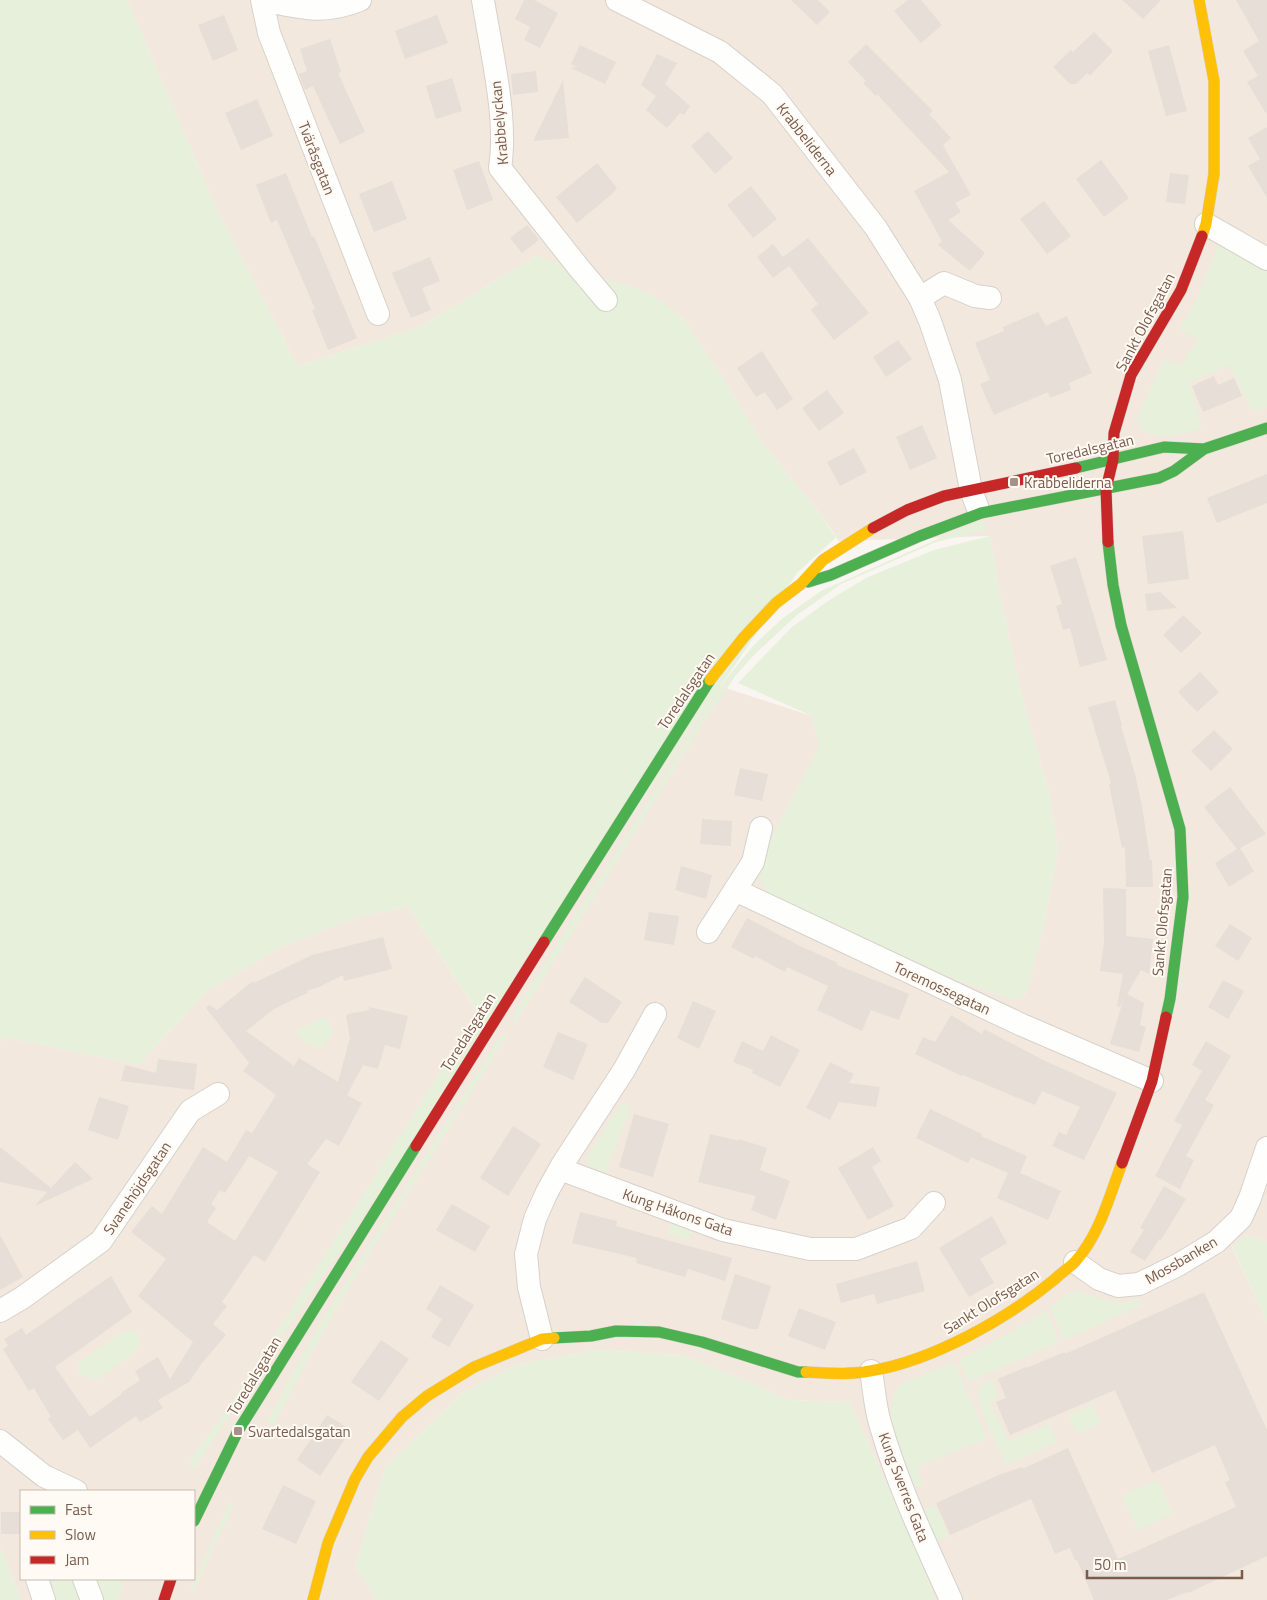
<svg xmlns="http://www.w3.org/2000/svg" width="1267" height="1600" font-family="'Titillium Web',sans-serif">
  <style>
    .residential { fill: #f2e8de; fill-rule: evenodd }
    .green { fill: #e7f0db }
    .building { fill: #e6ded7; fill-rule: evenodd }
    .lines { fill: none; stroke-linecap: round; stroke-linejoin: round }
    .street-casing { stroke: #d7d1cb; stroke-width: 24 }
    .fast-casing { stroke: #d9d2cb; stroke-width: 12 }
    .slow-casing { stroke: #d9d2cb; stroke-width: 12 }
    .jam-casing { stroke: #d9d2cb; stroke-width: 12 }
    .street { stroke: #fefefd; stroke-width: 22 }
    .fast { stroke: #4caf50; stroke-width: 11 }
    .slow { stroke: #ffc107; stroke-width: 11 }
    .jam { stroke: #c62828; stroke-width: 11 }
    .poi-dot { fill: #a69286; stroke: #fffaf3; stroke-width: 2 }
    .labels { text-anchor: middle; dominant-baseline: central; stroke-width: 4; stroke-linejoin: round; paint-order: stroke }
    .street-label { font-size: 15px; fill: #7a5c4d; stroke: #fffaf3 }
    .poi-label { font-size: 15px; fill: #7a5c4d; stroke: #fffaf3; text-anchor: start }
  </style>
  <rect width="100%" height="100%" fill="#f9f5f0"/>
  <path class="residential" d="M127 0H1267V1242L1246 1235 1232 1247 1267 1321V1600H936L908 1532 850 1402 787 1400 752 1383 681 1355 599 1350 519 1364 462 1393 385 1468 355 1567 378 1600H21L0 1546V1041L9 1038 139 1065 206 992 283 946 360 916 408 907 479 1014 698 679 812 716 820 748 760 861 930 970 1013 1000 1022 998 1027 992 1045 920 1058 850 1050 797 1022 696 999 591 990 536 839 541 820 513 763 444 719 372 682 317 536 256 420 327 298 366 216 208ZM21 1491H194V1579H21Z"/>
  <path class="green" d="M0 0H127L216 208 298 366 420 327 536 256 650 293 682 317 719 372 763 444 820 513 834 535 844 530 797 573 272 1351 195 1468H192L189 1461 191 1458 220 1419 264 1352 478 1012 408 907 360 916 283 946 206 992 139 1065 9 1038 0 1041Z
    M1220 241 1267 267V407L1253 412 1229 365 1190 382 1202 429C1180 433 1152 445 1137 423L1138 416 1164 359 1180 366 1198 340 1180 329 1197 298Z
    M983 519 986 530 936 542 841 584 797 615 754 655 736 675 699 731 516 1022 513 1023V1014L726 679 753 646 783 618 821 591Z
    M990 536 999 591 1022 696 1050 797 1058 850 1045 920 1027 992 1022 998 1013 1000 930 970 781 902C763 889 756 884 760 860L819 747 812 716 738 683 792 627 828 601 866 578 934 550Z
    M327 1016 333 1033 323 1048C309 1047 304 1042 295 1031Z
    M505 1034 507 1036 359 1271 322 1334 273 1426 266 1423 318 1327 501 1035Z
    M621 1104 631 1106 605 1174 588 1166 587 1157Z
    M672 1221 693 1227 689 1240 668 1234Z
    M1246 1235 1267 1242V1321L1232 1246Z
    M1072 1292C1099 1291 1112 1311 1138 1298L1142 1305 1064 1340 1050 1307 1067 1294Z
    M1045 1311H1046L1059 1342 969 1382 959 1360 1019 1328Z
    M132 1330 140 1336 138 1349 107 1373 95 1380 79 1374V1362L122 1332Z
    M599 1350 681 1355 752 1383 787 1400 850 1402 908 1532 936 1600H378L355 1567 385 1468 462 1393 519 1364Z
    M1074 1362 1101 1423 1077 1434 1068 1415 1091 1406 1072 1363Z
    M955 1363 987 1439 923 1464 918 1470 923 1484 912 1489C904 1464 875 1401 904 1382Z
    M992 1379 999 1397 990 1402 1009 1441 1049 1424 1057 1442 1006 1465C1000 1451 975 1403 978 1391 980 1384 986 1381 992 1379Z
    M1158 1480 1173 1514 1137 1530 1122 1495Z
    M230 1500 233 1507 194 1590 189 1593Z
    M935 1505 949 1536 944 1539 935 1540 923 1512 927 1507Z
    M0 1546 21 1600H0Z
    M42 1579H72L81 1600H52Z
    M91 1579H121L123 1584 119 1600H99Z"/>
  <path class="building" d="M524 0H534L558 13 540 48 524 40 530 27 515 19Z
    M791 0H818L830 12 817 25Z
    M908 0H921L942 25 921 43 894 11Z
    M1122 0H1161L1143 19Z
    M1236 0H1267V115L1247 82 1258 76 1243 51 1259 41Z
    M224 15 238 50 213 61 198 25Z
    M437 15 448 43 405 59 395 31Z
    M1094 32 1113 51 1090 76 1087 73 1076 84H1070L1053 67 1071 50 1073 52Z
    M330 39 341 72 338 73 365 132 340 144 313 86 305 90 299 74 307 71 300 49Z
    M866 44 933 111 929 114 951 138 943 145 971 195 955 203 961 212 948 220 985 253 970 271 938 245 942 241 914 191 949 172 877 94 876 96 863 83 866 81 848 62Z
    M580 45 616 62 605 84 571 68 576 67 571 64Z
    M1169 45 1187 111 1166 116 1148 51Z
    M657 54 677 63 665 84 690 106 684 115 680 113 667 128 646 110 656 96 641 85Z
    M536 71 538 92 513 95 511 74Z
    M452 78 462 111 436 119 426 86Z
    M563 80 569 138 533 141Z
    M257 99 273 136 241 150 225 113Z
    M1267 127V198L1248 166 1260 159 1248 138Z
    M708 131 733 158 715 174 691 146Z
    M1101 160 1129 198 1104 217 1076 179Z
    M479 161 493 200 467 210 453 170Z
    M597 163 617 188 612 194 577 223 556 197Z
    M286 173 312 237 314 236 357 338 328 350 312 310 315 309 277 220 271 223 256 185Z
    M1170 173 1189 175 1185 204 1166 202Z
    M392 181 407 219 374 232 359 194Z
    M751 186 777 219 753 238 727 205Z
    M1044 201 1071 236 1047 254 1020 219Z
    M527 225 539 240 522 253 510 238Z
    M808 238 869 313 834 340 811 310 818 304 789 266 773 278 757 257 773 244 783 257Z
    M430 257 440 281 422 288 431 310 411 318 392 273Z
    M1038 312 1046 326 1067 316 1092 373 1069 383 1071 390 1050 398 1048 392 994 415 980 384 990 380 975 343 1004 331 1003 327Z
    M898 340 912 359 886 377 873 357Z
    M762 351 793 399 777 410 765 392 756 397 737 368Z
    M1214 376 1218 385 1234 378 1242 396 1203 412 1192 386Z
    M827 390 844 413 819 431 802 408Z
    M922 425 937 458 910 470 896 437Z
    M854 448 867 472 840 486 827 462Z
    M1267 474V503L1217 523 1207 498Z
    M1183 531 1189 579 1148 584 1142 536Z
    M1076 557 1107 660 1080 667 1070 628 1063 630 1056 606 1062 604 1050 566Z
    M1160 592 1177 608 1147 611 1145 594Z
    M1183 615 1202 633 1181 653 1163 635Z
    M1200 672 1219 692 1197 712 1178 692Z
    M1115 700 1122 725 1121 726 1135 774 1142 806 1150 860H1152L1153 887H1126L1125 847 1122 848 1109 784 1111 783 1088 707Z
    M1214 730 1233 749 1211 771 1191 751Z
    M740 768 768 774 762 801 734 795Z
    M1230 787 1266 834 1240 848 1254 871 1229 887 1215 863 1237 849 1204 807Z
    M702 819 732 821 731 846 700 844Z
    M681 866 712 875 706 899 675 890Z
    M1103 888 1126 889V936L1153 939 1149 974 1141 970 1127 994 1144 1003 1140 1025 1146 1027 1139 1052 1110 1044 1123 1001 1120 1007 1117 1006 1123 974 1100 971 1104 943Z
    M649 912 679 916 674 945 644 940Z
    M747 918 800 946 838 963 837 965 909 994 899 1020 871 1010 862 1031 817 1010 828 986 787 967 785 972 755 956 754 959 731 947Z
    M1230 924 1252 938 1238 961 1215 946Z
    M383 937 392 969 344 981 343 975 319 987 305 991 309 992 274 1009 246 1031 294 1066 299 1058 338 1082 350 1038 346 1016 348 1014 369 1010V1007L408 1016 400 1049 385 1045 378 1069 363 1065 347 1095 362 1103 339 1146 326 1139 307 1164 320 1172 265 1262 254 1255 222 1302 227 1306 213 1324 226 1335 202 1363 189 1382 158 1400 163 1408 140 1422 136 1416 90 1448 78 1430 63 1440 48 1419 51 1417 34 1388 29 1391 3 1349 8 1346 4 1339 22 1328 26 1335 111 1276 132 1312 55 1367 90 1417 122 1394 121 1393 140 1380 135 1371 158 1357 170 1379 193 1342 138 1296 166 1259 131 1232 152 1206 162 1214 203 1147 227 1162 246 1130 252 1133 276 1095 243 1071 249 1063 206 1008 209 1005 217 1010 253 981 254 983 312 955ZM249 1156 278 1172 235 1241 207 1222 216 1208 211 1204 220 1190 225 1193Z
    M585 977 622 1002 608 1023H602L569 1002Z
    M1223 980 1244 991 1228 1019 1208 1007Z
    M693 1001 716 1011 699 1049 677 1038Z
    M951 1015 982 1034 984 1029 1045 1061 1117 1093 1084 1160 1052 1146 1059 1132 1066 1135 1080 1107 1042 1091 1035 1105 963 1075 962 1076 915 1054 923 1037 935 1042Z
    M558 1032 588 1044 573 1080 543 1067Z
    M771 1035 800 1050 780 1087 752 1073 753 1070 733 1062 742 1041 763 1051Z
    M1206 1041 1231 1056 1205 1100 1214 1105 1186 1156 1194 1160 1180 1189 1155 1176 1182 1125 1174 1121 1202 1071 1192 1065Z
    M158 1059 197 1064 194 1090 121 1081 125 1065 156 1073Z
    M830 1062 854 1074 849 1083 880 1087 876 1107 839 1102 830 1120 806 1108Z
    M99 1097 129 1106 118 1140 88 1130Z
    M930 1109 982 1134 981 1136 1027 1156 1020 1173 1061 1191 1048 1220 997 1198 1008 1173 971 1157 968 1163 916 1138Z
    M634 1114 669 1124 653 1177 619 1167Z
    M513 1126 541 1144 508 1196 480 1178Z
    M710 1134 739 1141V1139L767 1148 760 1170 790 1181 776 1220 751 1210 756 1196 698 1182Z
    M0 1147 51 1188 75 1162 93 1179 35 1206 47 1192 0 1182Z
    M873 1147 881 1161 872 1167 894 1206 868 1220 838 1168Z
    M1164 1186 1186 1199 1161 1240 1159 1239 1145 1261 1130 1252 1144 1230 1140 1228Z
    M452 1204 490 1226 475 1252 436 1230Z
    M580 1212 617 1221 616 1226 732 1258 725 1281 688 1269 685 1277 636 1263 637 1258 572 1243Z
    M992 1216 1007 1243 980 1259 994 1283 969 1297 939 1248Z
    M0 1235 23 1277 0 1290Z
    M917 1261 925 1291 877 1304 874 1294 841 1303 836 1284Z
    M735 1274 771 1286 758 1329H751L721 1319Z
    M440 1285 474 1305 449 1347 431 1337 442 1319 426 1309Z
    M1204 1292 1267 1430V1556L1188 1593 1187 1592 1167 1600H1094L1077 1560H1075L1070 1548 1055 1554 1031 1499 950 1535 936 1503 999 1475 1022 1467V1469L1068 1448 1118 1559 1236 1507 1225 1482 1230 1480 1215 1445 1152 1473 1115 1390 1010 1435 996 1402 1006 1398 998 1379 1026 1367V1368L1065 1352V1354Z
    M799 1308 836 1322 825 1350 788 1336Z
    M381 1340 409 1359 379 1401 351 1382Z
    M327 1415 351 1430 320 1476 297 1460Z
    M283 1485 316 1501 296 1544 262 1529Z
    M1 1512H20V1534H1Z"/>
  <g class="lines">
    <g class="street-casing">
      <path id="street" d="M262 0 269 33 378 314
        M263 0C301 8 323 15 360 0
        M483 0C491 51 508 118 500 168L579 268 606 300
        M617 0 720 52 772 94 876 228 920 298 930 321 950 380 971 490 977 506
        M1206 224 1267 259
        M920 298 944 283 975 296 990 298
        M761 828 753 862 735 890 1022 1025 1152 1081
        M708 932 735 890
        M560 1169 723 1230 810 1249H856L911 1228 934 1203
        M1075 1262 1099 1279 1118 1286 1139 1284 1178 1265 1216 1242 1241 1218 1250 1198 1267 1148
        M0 1311 22 1298 101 1241 190 1111 218 1094
        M542 1339 529 1287 526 1254 535 1219 547 1192 562 1165 624 1070 655 1014
        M871 1371C874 1388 875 1407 880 1423 897 1484 925 1542 951 1600
        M0 1441 44 1476 76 1491
        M37 1579 44 1600
        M84 1579 92 1600"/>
    </g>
    <g class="fast-casing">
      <path id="fast" d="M1076 468 1164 447 1204 449
        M1108 542 1113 585 1121 625 1180 829 1183 897 1170 999 1166 1017
        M808 582 831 575 920 536 981 513 1159 478 1174 471 1204 449 1267 428
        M544 942 710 680
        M554 1338 591 1336 616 1331 659 1332 702 1342 798 1372H806
        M194 1521 238 1431 416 1146"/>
    </g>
    <g class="slow-casing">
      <path id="slow" d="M1199 0 1214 81V174L1206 224 1202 236
        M710 680 744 637 776 603 801 584 823 560 873 528
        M806 1372C828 1373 849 1375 870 1371 932 1361 1007 1319 1055 1279 1061 1273 1069 1268 1075 1262 1100 1234 1109 1197 1122 1163
        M313 1600 328 1543 355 1479 368 1457 402 1417 427 1396 474 1367 542 1339 554 1338"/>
    </g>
    <g class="jam-casing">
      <path id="jam" d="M873 528 907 510 944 496 1076 468
        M1108 542 1106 489 1113 460 1114 433 1131 375 1181 290 1202 236
        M416 1146 544 942
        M1122 1163 1152 1081 1166 1017
        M164 1600 171 1579"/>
    </g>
    <use href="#street" class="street"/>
    <use href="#fast" class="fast"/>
    <use href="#slow" class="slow"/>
    <use href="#jam" class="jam"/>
  </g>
  <g class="poi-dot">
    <rect x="1009" y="477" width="10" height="10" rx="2.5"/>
    <rect x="233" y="1426" width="10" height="10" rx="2.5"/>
  </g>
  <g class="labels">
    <g class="street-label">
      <text transform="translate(499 123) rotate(-95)">Krabbelyckan</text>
      <text transform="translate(807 139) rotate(52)">Krabbeliderna</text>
      <text transform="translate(317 158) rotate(69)">Tväråsgatan</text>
      <text transform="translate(1145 322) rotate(-62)">Sankt Olofsgatan</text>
      <text transform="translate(1090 449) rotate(-13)">Toredalsgatan</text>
      <text transform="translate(686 691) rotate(-56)">Toredalsgatan</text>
      <text transform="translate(1162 922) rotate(-85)">Sankt Olofsgatan</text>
      <text transform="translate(942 988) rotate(25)">Toremossegatan</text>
      <text transform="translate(468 1032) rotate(-58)">Toredalsgatan</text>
      <text transform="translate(137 1188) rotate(-56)">Svanehöjdsgatan</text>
      <text transform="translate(678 1212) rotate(19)">Kung Håkons Gata</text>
      <text transform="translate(1181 1260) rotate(-30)">Mossbanken</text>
      <text transform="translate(991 1301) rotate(-32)">Sankt Olofsgatan</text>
      <text transform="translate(254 1376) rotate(-59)">Toredalsgatan</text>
      <text transform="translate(904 1487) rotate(69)">Kung Sverres Gata</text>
    </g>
    <g class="poi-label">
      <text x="1024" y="482">Krabbeliderna</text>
      <text x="248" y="1431">Svartedalsgatan</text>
    </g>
  </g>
  <rect x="20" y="1490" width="175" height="90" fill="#fffaf3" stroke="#cabbb1"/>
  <rect x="30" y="1506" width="25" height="8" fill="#4caf50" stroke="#cabbb1"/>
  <text x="65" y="1515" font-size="15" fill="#7a5c4d">Fast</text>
  <rect x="30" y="1531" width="25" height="8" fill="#ffc107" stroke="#cabbb1"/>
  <text x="65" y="1540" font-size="15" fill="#7a5c4d">Slow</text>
  <rect x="30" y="1556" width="25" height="8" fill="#c62828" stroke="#cabbb1"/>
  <text x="65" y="1565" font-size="15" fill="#7a5c4d">Jam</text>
  <path d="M1087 1570v8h155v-8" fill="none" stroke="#7a5c4d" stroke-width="2.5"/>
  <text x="1094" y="1570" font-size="15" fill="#7a5c4d" stroke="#fffaf3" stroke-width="4" paint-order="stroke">50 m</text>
</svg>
